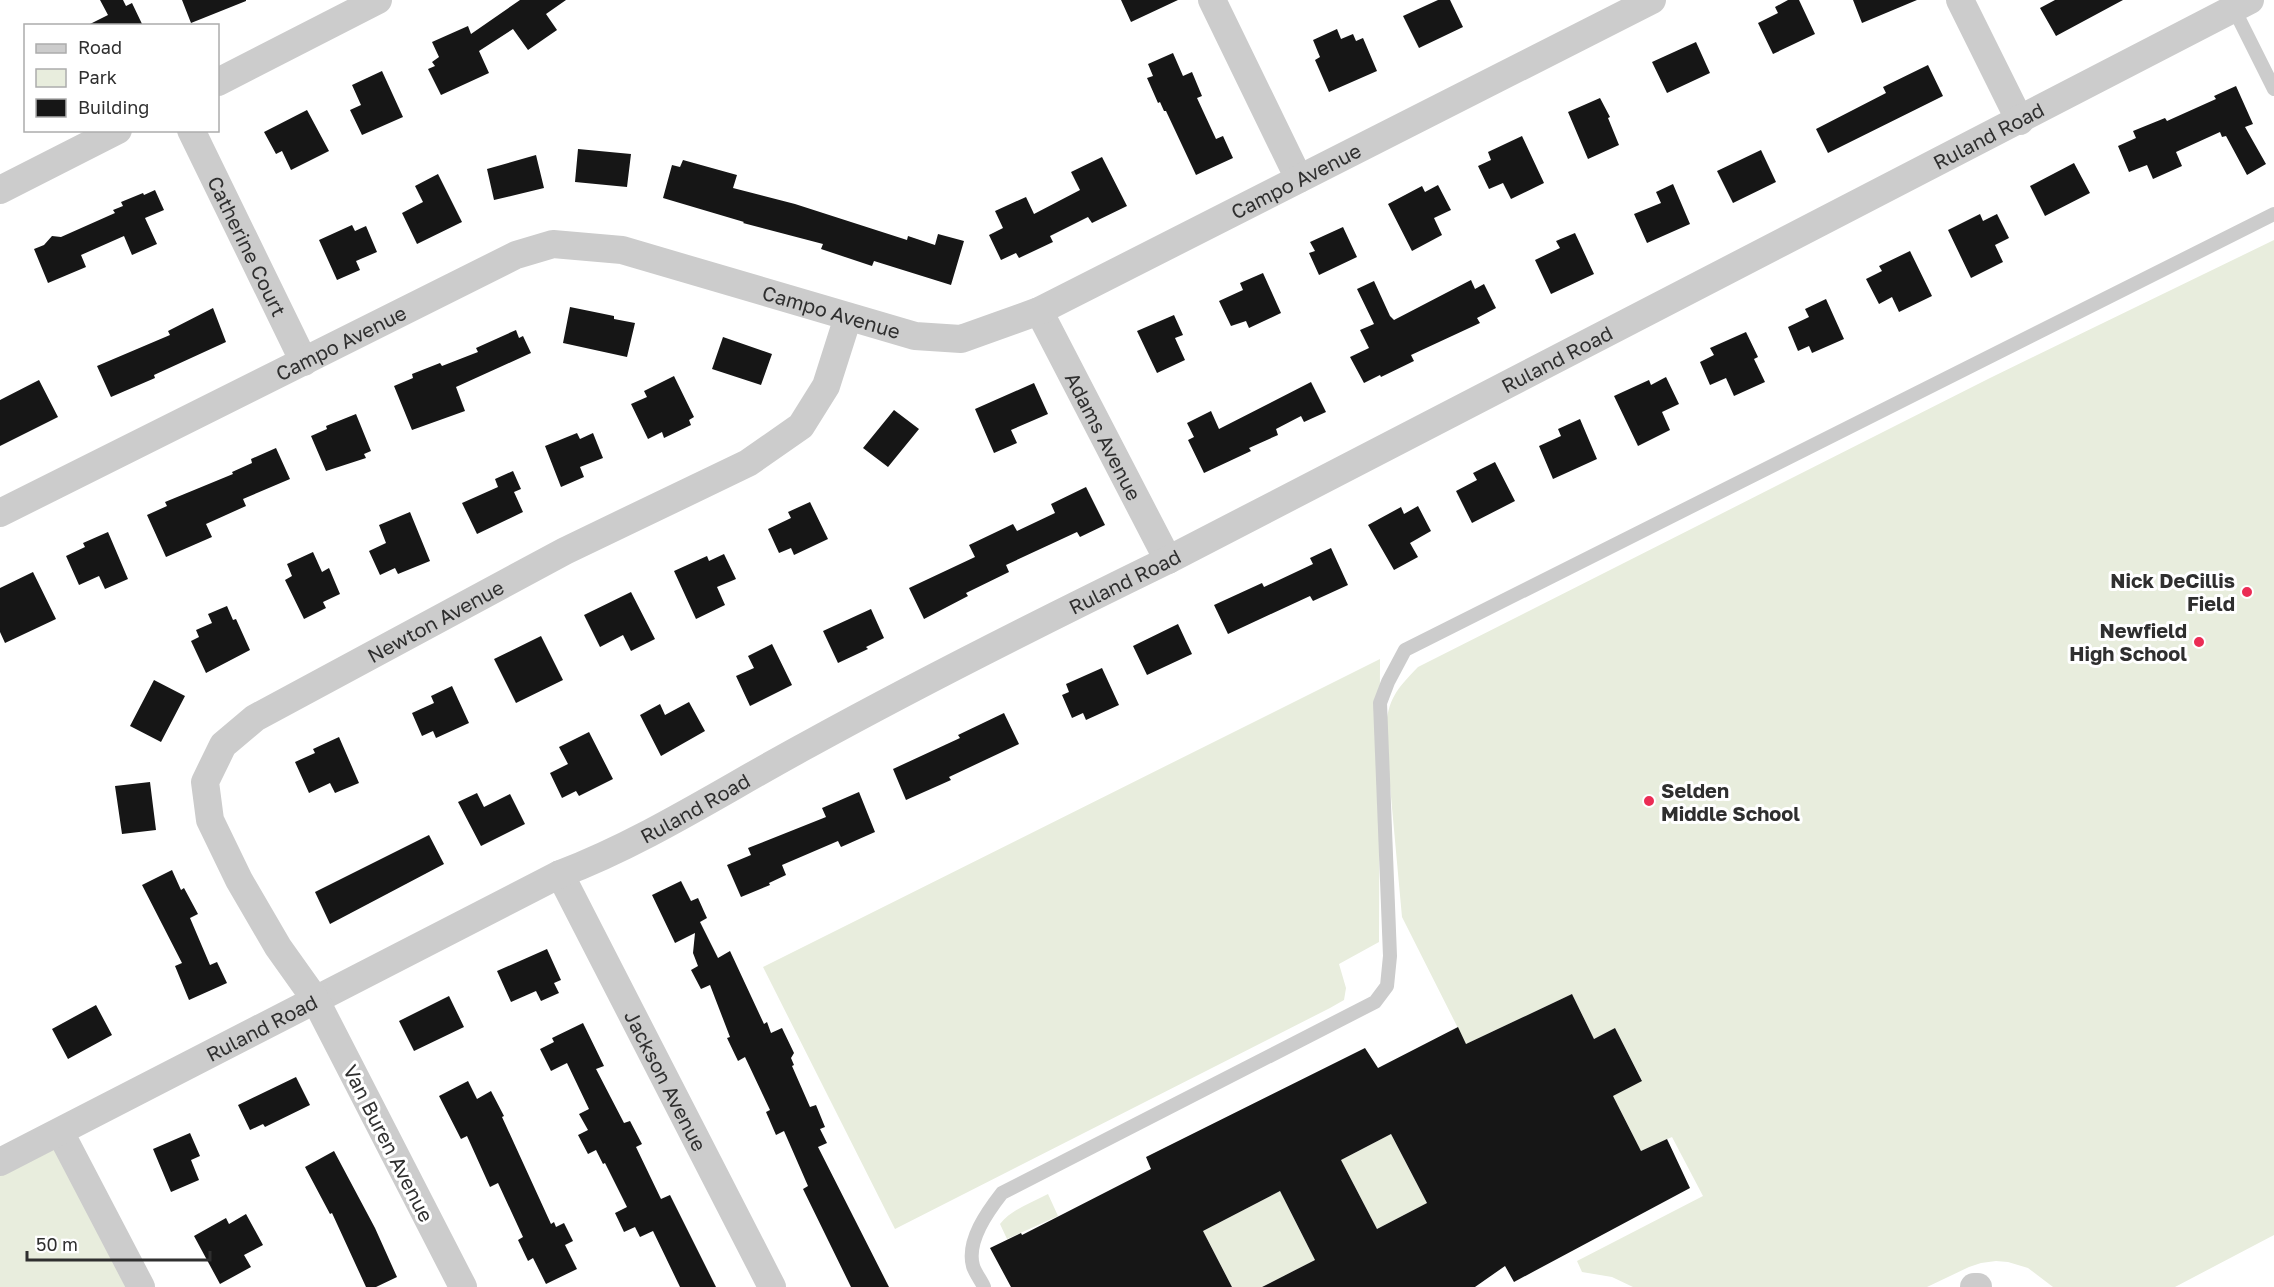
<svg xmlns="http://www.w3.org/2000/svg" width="2274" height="1287" font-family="'Golos Text',sans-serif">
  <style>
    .green { fill: #e8eddd }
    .building { fill: #161616; fill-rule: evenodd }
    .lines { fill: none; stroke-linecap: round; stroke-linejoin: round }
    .service { stroke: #ccc; stroke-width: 14 }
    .minor { stroke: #ccc; stroke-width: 28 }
    .poi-dot { fill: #eb2c54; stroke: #fff; stroke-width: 2 }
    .labels { text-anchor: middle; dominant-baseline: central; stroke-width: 6; stroke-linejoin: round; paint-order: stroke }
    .street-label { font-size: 20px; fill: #2f2f2f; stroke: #fff }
    .poi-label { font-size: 20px; font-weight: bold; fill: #2f2f2f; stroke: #fff; text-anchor: end }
  </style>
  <rect width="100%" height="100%" fill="#fff"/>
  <path class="green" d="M2274 240V1235L2175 1287H2053L2028 1268 2008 1262 1996 1261 1981 1263 1969 1267 1927 1287H1633L1612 1277 1582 1272 1577 1261 1703 1196 1672 1137 1641 1151 1613 1096 1642 1080 1615 1029 1594 1039 1572 994 1466 1044 1402 917 1385 731C1389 698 1395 691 1418 667L1990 378Z
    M1380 659 1379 942 1339 964 1346 988 1344 1000 1330 1008 895 1229 763 967Z
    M60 1132 141 1287H0V1162Z
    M1391 1134 1427 1203 1377 1229 1341 1160Z
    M1280 1191 1315 1260 1262 1287H1232L1203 1231Z
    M1048 1194 1058 1216 1007 1239 1000 1224C1012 1209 1031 1203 1048 1194Z"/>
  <path class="building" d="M100 0H123L126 6 132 3 143 26H86L108 15Z
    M182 0H246V1L191 23Z
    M520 0H566L546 14 557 30 528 50 513 29 479 51 489 73 441 95 428 69 435 66 432 62 439 57 432 42 468 26 471 34Z
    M1121 0H1178L1131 22Z
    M1438 0H1450L1463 27 1419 48 1403 16Z
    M1788 0H1799L1815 34 1773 54 1758 23 1778 13 1775 7Z
    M1853 0H1917L1862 23Z
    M2055 0H2123L2056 36 2040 8Z
    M1337 29 1341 39 1353 34 1356 41 1363 38 1377 71 1329 92 1315 60 1320 57 1313 40Z
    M1696 42 1710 73 1667 93 1652 62Z
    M1173 53 1183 76 1192 72 1202 96 1197 98 1216 139 1223 136 1233 158 1196 175 1166 111H1164L1160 102 1158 103 1147 78 1153 76 1148 64Z
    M1928 65 1943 96 1828 153 1816 129 1886 93 1883 87Z
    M382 71 403 117 362 135 350 110 361 105 352 85Z
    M2236 86 2253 124 2245 127 2266 164 2247 175 2226 136 2222 137 2220 132 2176 152 2182 166 2153 179 2147 165 2129 172 2118 146 2136 138 2133 131 2165 118 2167 121 2216 99 2214 96Z
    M1600 98 1610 117 1608 118 1619 145 1588 159 1568 112Z
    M307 110 329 151 291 170 282 151 276 154 264 132Z
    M1522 136 1544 183 1511 199 1503 183 1489 189 1478 166 1491 160 1488 152Z
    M578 149 631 154 627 187 575 182Z
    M1761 150 1776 182 1733 203 1717 171Z
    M536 155 544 188 494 200 487 169Z
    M1102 157 1127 206 1092 223 1088 217 1050 236 1053 242 1019 258 1016 253 1001 260 989 235 1003 228 995 211 1026 197 1034 214 1080 190 1071 172Z
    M683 160 737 175 733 188 795 204 907 240 908 236 935 245 938 234 964 241 951 285 874 261 872 266 821 249 823 244 743 223 744 222 663 198 672 165 680 167Z
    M2074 163 2090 193 2045 216 2030 186Z
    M438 174 462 222 417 244 402 213 423 202 415 186Z
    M1673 184 1690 224 1647 243 1634 214 1661 203 1656 192Z
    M1438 185 1451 210 1434 218 1442 235 1412 251 1388 204 1422 186 1425 192Z
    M155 190 164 210 145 218 157 244 132 255 124 236 81 255 86 267 48 283 34 249 44 245 52 236 61 237 115 213 113 210 123 206 121 202 143 193 144 195Z
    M1980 214 1983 221 1997 214 2009 238 1995 245 2003 262 1971 278 1948 230Z
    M352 225 355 231 366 226 377 252 356 261 360 270 337 280 319 240Z
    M1343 227 1357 257 1319 275 1309 253 1315 251 1310 242Z
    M1575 233 1594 274 1551 294 1535 260 1560 248 1556 241Z
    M1910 251 1932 296 1899 312 1892 297 1879 304 1866 279 1882 271 1879 266Z
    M1263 273 1281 313 1249 328 1246 321 1231 326 1219 301 1243 290 1240 283Z
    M1471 280 1475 289 1484 284 1496 308 1477 318 1480 323 1411 355 1414 361 1381 377 1380 375 1364 383 1350 357 1369 348 1360 330 1374 324 1357 289 1374 281 1390 316 1394 320Z
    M1826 299 1844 339 1812 353 1809 346 1798 351 1788 327 1809 317 1805 309Z
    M570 307 614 316V319L635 323 627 357 563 343Z
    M213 308 226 342 154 375 155 378 111 397 97 366 170 335 168 331Z
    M1174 315 1183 335 1175 338 1185 360 1157 373 1137 331Z
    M516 330 519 338 523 336 531 353 456 387 465 411 412 430 394 386 413 378 412 374 440 363 442 366 478 352 476 348Z
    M1746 332 1758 357 1754 359 1765 382 1734 396 1726 378 1710 385 1700 362 1714 355 1710 348Z
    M723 337 772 354 761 385 712 369Z
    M674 376 694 417 689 420 691 425 664 438 662 432 648 439 631 404 647 397 644 391Z
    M1666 377 1679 404 1662 412 1670 430 1638 446 1614 396 1649 380 1651 385Z
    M39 380 58 417 0 446V400Z
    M1311 382 1326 412 1304 422 1301 416 1276 429 1278 435 1249 448 1251 451 1204 473 1188 440 1194 437 1187 423 1211 411 1219 429Z
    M1034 383 1048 414 1011 430 1017 443 994 453 975 409Z
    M894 410 919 429 888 467 863 448Z
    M356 414 371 451 364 454 366 458 326 471 311 436 327 429 326 426Z
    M1580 419 1597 459 1553 479 1539 446 1561 436 1558 429Z
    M577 433 580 439 593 433 603 458 580 467 584 477 561 487 545 446Z
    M276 448 290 479 243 499 246 506 206 524 212 537 166 557 147 515 167 506 165 502 233 474 232 472 252 463 251 459Z
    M1495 462 1515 501 1472 523 1456 491 1477 480 1473 473Z
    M513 471 521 489 514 492 523 512 477 534 462 503 498 487 495 479Z
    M1086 487 1105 525 1080 537 1077 532 1006 565 1009 572 966 593 968 596 924 619 909 588 975 557 969 545 1013 524 1017 531 1055 513 1051 504Z
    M810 502 828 539 794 555 791 548 779 553 768 529 791 518 788 512Z
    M1418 506 1431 531 1410 543 1418 557 1394 570 1368 525 1401 507 1404 514Z
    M410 512 430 561 398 574 395 568 380 575 369 551 386 543 379 525Z
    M108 532 128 579 105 589 99 576 79 585 66 556 85 547 83 543Z
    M1331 548 1348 585 1313 601 1310 596 1228 634 1214 605 1262 583 1264 587 1313 564 1310 558Z
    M313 552 322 572 329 568 340 594 323 602 326 608 304 619 285 580 292 576 287 564Z
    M724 554 736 579 717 587 725 605 696 619 674 571 707 556 709 561Z
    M33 572 56 619 5 643 0 632V588Z
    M631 592 655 639 631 651 623 635 600 647 584 615Z
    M227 606 233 620 236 619 250 650 206 673 191 641 199 637 196 630 212 623 208 614Z
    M871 609 884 638 866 647 868 649 838 663 823 631Z
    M1178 624 1192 654 1147 675 1133 646Z
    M541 636 563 680 516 703 494 659Z
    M772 644 792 685 750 706 736 676 754 668 748 656Z
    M1102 668 1119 705 1086 720 1083 713 1072 718 1062 695 1069 692 1066 684Z
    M154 680 185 696 161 742 130 726Z
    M452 686 469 723 436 738 433 731 422 736 412 713 434 703 431 696Z
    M689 702 705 731 661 756 640 715 660 704 665 715Z
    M1004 713 1019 744 949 777 951 780 906 800 893 769 960 738 958 735Z
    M589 732 613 779 579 796 576 791 562 798 550 773 568 764 559 747Z
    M339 737 359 783 335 793 330 783 309 793 295 762 315 753 313 749Z
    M150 782 156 830 122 834 115 786Z
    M859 792 875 832 841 847 838 841 782 865 786 875 769 883 770 885 741 897 727 865 751 855 748 848 826 817 822 808Z
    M477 793 484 807 510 794 525 824 481 846 458 802Z
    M429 835 444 864 330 924 315 892Z
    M172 870 181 890 184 888 198 914 190 918 210 965 217 962 227 983 189 1000 175 966 182 963 142 885Z
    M681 881 691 901 698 898 707 918 700 922 718 958 730 951 764 1024 767 1022 771 1033 782 1028 794 1053 791 1058 794 1065 792 1066 810 1107 816 1105 825 1127 820 1129 827 1143 818 1147 889 1287H851L803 1189 808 1186 784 1131 776 1135 766 1112 770 1110 745 1057 738 1061 727 1038 730 1037 710 985 701 989 691 970 698 966 693 953 695 933 675 943 652 895Z
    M547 949 561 980 554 983 559 993 541 1001 536 991 511 1002 497 971Z
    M1572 994 1594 1039 1615 1028 1642 1081 1613 1096 1641 1151 1667 1139 1690 1188 1514 1282 1505 1266 1475 1287H1262L1315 1260 1280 1191 1203 1231 1232 1287H1011L990 1248 1021 1233 1022 1235 1151 1169 1146 1157 1365 1048 1378 1068 1458 1027 1466 1044ZM1391 1134 1427 1203 1377 1229 1341 1160Z
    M449 996 464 1027 414 1051 399 1021Z
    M96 1005 112 1035 68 1059 52 1029Z
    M583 1023 604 1066 596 1069 624 1123 630 1121 642 1144 636 1147 661 1199 670 1195 716 1287H680L653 1231 640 1237 635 1227 624 1232 615 1213 627 1207 605 1163 603 1164 596 1150 588 1154 578 1135 588 1130 579 1114 589 1109 567 1063 551 1071 540 1049 554 1042 552 1038Z
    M296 1077 310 1105 265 1127 263 1124 250 1130 238 1105Z
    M468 1081 477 1099 491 1091 504 1116 502 1117 551 1224 554 1222 556 1227 564 1223 573 1241 565 1245 577 1269 546 1284 533 1258 528 1261 518 1240 523 1237 498 1183 490 1187 467 1136 461 1139 439 1096Z
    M190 1133 200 1156 191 1160 199 1180 171 1192 153 1149Z
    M334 1151 375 1228 397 1277 376 1287H366L332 1213 330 1214 305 1167Z
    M246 1214 263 1245 244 1255 251 1267 220 1284 194 1236 226 1218 229 1224Z"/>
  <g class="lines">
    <path class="service" d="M2234 9 2274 89
      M984 1287C981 1280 975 1273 973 1266 966 1241 988 1211 1002 1193L1375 1002 1387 986 1390 956 1380 703 1388 682 1405 650 2274 214"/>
    <g class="minor">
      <path d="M1212 0 1299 179"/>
      <path d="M1960 0 2020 121"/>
      <path d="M218 82 378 0"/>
      <path id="s1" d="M191 130 304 362"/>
      <path d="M0 190 118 130"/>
      <path id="s2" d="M1039 311 1168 560"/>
      <path id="s3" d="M0 513 516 255 553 244 622 250 915 336 961 339 1039 311 1652 0"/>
      <path id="s4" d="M560 874 772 1287"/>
      <path d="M60 1132 141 1287"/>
      <path id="s5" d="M0 1162 560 874C647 841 727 788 809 744 927 679 1047 619 1168 560L2250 0"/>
      <path id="s6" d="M463 1287 315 999 278 947 239 880 210 820 205 782 223 745 255 718 565 551 748 463 801 426 826 386 848 317"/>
      <path d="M1974 1287H1978"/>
    </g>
  </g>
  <g class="poi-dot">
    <circle cx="2247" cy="592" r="6"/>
    <circle cx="2199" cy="642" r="6"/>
    <circle cx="1649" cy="801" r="6"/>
  </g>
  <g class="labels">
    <g class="street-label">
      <text stroke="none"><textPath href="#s5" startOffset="2238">Ruland Road</textPath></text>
      <text stroke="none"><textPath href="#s3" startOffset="1407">Campo Avenue</textPath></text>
      <text stroke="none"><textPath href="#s1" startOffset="129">Catherine Court</textPath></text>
      <text stroke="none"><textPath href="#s3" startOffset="903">Campo Avenue</textPath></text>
      <text stroke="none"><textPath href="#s3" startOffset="381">Campo Avenue</textPath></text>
      <text stroke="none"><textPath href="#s5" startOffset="1752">Ruland Road</textPath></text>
      <text stroke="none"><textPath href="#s2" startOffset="141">Adams Avenue</textPath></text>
      <text stroke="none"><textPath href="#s5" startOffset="1266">Ruland Road</textPath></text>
      <text stroke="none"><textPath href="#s6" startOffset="858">Newton Avenue</textPath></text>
      <text stroke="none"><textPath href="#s5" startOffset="780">Ruland Road</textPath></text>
      <text stroke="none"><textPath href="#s5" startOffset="294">Ruland Road</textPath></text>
      <text stroke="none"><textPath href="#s4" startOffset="232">Jackson Avenue</textPath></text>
      <text transform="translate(389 1143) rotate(63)">Van Buren Avenue</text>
    </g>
    <g class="poi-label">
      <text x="2235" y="580">Nick DeCillis<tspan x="2235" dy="23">Field</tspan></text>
      <text x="2187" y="630">Newfield<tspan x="2187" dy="23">High School</tspan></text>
      <text x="1661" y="790" text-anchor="start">Selden<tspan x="1661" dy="23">Middle School</tspan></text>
    </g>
  </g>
  <rect x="24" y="24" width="195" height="108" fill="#ffffff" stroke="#acacac" stroke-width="1.5"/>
  <rect x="36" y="44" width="30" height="9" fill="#cccccc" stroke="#acacac" stroke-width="1.5"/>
  <text x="78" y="54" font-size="18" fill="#2f2f2f">Road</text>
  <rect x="36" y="69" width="30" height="18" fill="#e8eddd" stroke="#acacac" stroke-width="1.5"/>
  <text x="78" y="84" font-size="18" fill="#2f2f2f">Park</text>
  <rect x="36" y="99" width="30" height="18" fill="#161616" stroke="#acacac" stroke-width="1.5"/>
  <text x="78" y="114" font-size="18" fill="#2f2f2f">Building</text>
  <path d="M27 1251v9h183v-9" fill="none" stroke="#2f2f2f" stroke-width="3"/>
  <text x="36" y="1251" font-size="18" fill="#2f2f2f" stroke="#ffffff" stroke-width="4.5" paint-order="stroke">50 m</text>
</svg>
